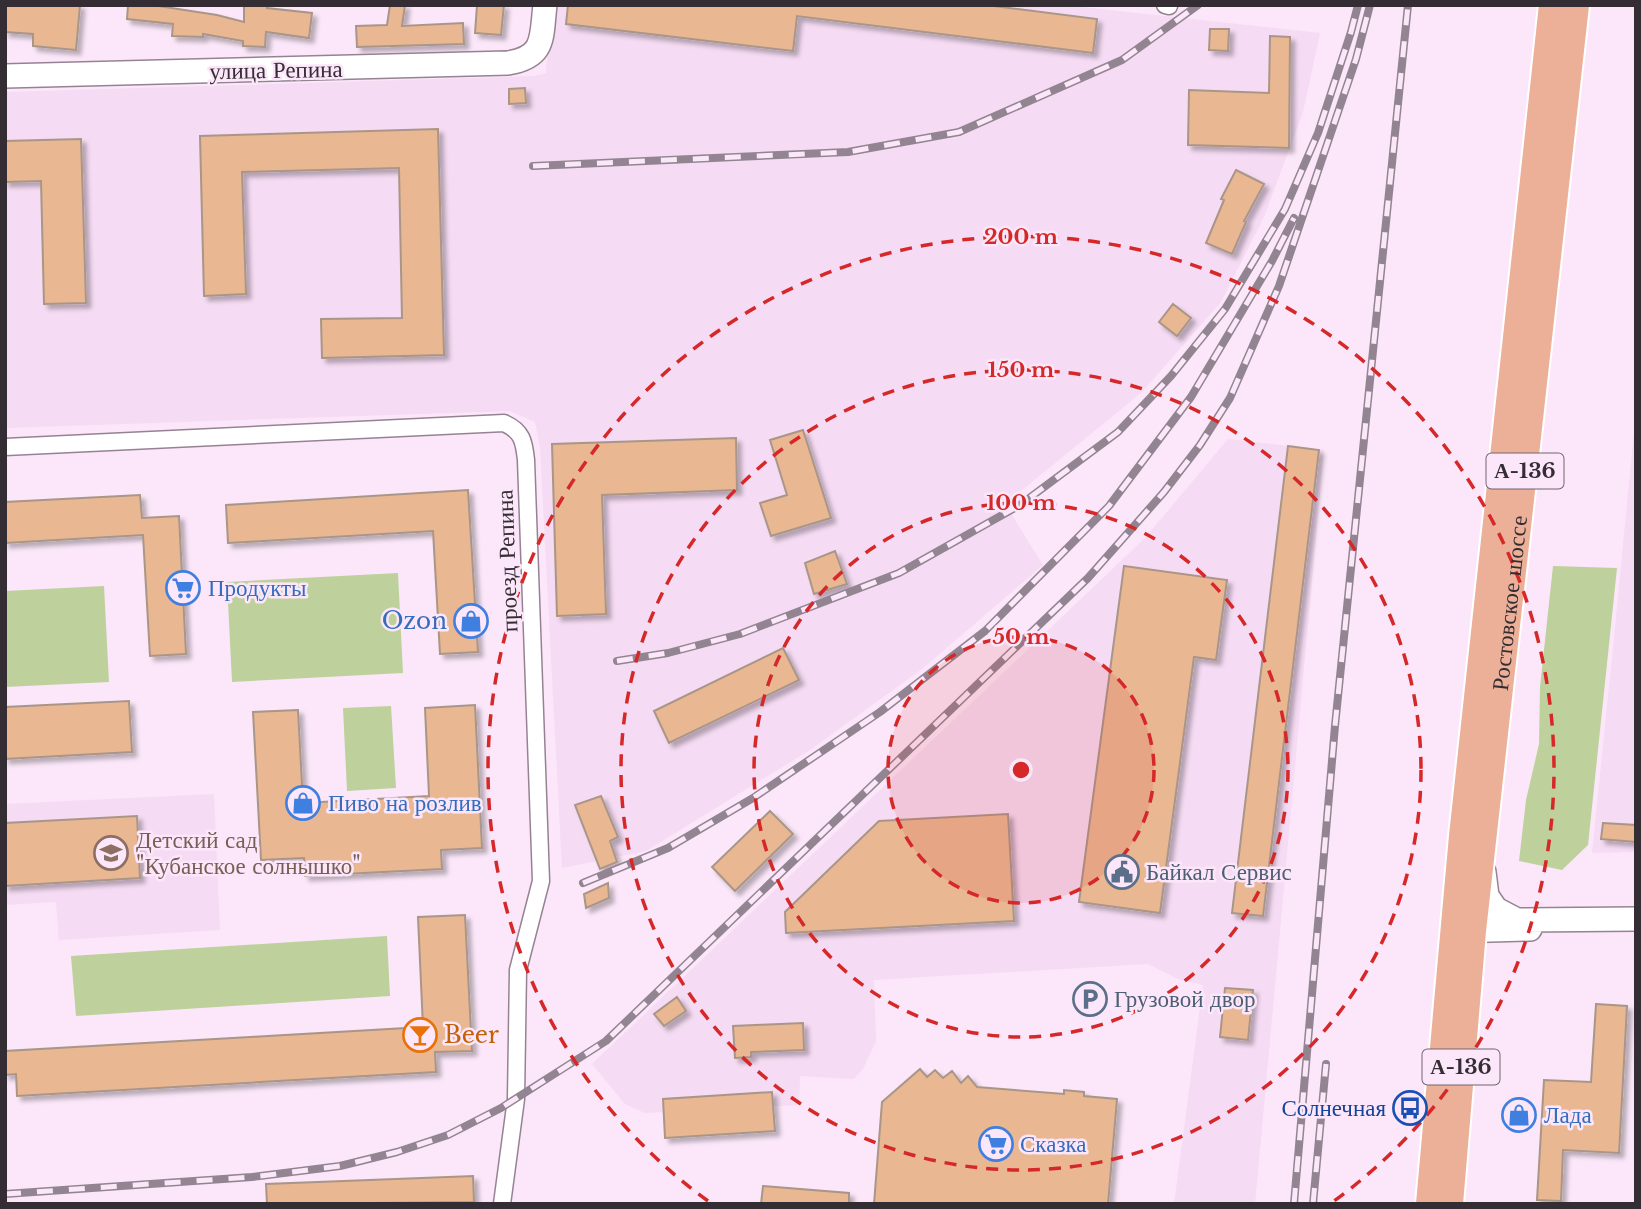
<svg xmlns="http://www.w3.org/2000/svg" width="1641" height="1209" font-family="'Libre Baskerville',serif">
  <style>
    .built { fill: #f5dbf3 }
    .green { fill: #bed19c }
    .building { fill: #e9b792; stroke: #aa9688; stroke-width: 2; filter: url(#shadow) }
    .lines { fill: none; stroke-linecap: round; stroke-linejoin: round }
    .street-casing { stroke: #958393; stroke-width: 19 }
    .secondary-casing { stroke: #958393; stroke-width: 26 }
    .primary-casing { stroke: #fff; stroke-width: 30 }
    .street { stroke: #fff; stroke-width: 16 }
    .secondary { stroke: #fff; stroke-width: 23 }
    .primary { stroke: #ecb099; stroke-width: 26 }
    .rail-casing { stroke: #928591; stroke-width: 8 }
    .rail { stroke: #fbe7f9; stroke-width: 5; stroke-dasharray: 16; stroke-linecap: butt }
    .ring { fill: none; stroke: #d62828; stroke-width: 3.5; stroke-dasharray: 12 9 }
    .labels { text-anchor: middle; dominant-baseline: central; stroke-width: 5; stroke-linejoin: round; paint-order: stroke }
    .shield { fill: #fbe7f9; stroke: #70656e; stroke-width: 2 }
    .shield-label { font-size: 21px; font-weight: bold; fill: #342d33 }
    .street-label { font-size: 23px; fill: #342d33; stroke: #fbe7f9 }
    .shop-label { font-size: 23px; fill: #366cbe; stroke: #fbe7f9; text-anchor: start }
    .education-label { font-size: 23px; fill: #785e54; stroke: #fbe7f9; text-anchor: start }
    .service-label { font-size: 23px; fill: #4e5e75; stroke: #fbe7f9; text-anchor: start }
    .food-label { font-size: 23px; fill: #c56008; stroke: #fbe7f9; text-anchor: start }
    .transit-label { font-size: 23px; fill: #164399; stroke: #fbe7f9; text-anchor: end }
    .centre { fill: #d62828; stroke: #fbe7f9; stroke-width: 3.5 }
    .ring-label { font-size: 21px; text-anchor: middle; font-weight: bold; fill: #d62828; stroke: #fbe7f9; stroke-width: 5; stroke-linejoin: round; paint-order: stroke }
  </style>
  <defs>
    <filter id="shadow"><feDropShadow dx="4.5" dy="4.5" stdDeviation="2" flood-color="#0004"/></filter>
  </defs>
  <rect width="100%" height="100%" fill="#fbe7f9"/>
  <path class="built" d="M551 5H1064L1320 33 1303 112 1264 217 1221 302 1142 392 1005 504 1043 565 922 669 810 750 646 851 562 868 540 447 535 422 510 411 5 428V92L534 76 546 73Z
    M1636 411V852L1592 853 1613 648Z
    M1228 439 1324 450 1255 1204H1174L1203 985 1178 979 1148 964 874 980 876 1041 863 1069 854 1079 800 1076 799 1105 645 1113 625 1104 592 1064 1145 538Z
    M214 794 220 930 59 940 56 902 5 905V804Z"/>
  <path class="green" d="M1553 566 1617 568 1588 845 1562 870 1519 861 1526 800 1539 744 1540 687Z
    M398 573 403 673 232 682 227 582Z
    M104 586 109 682 5 687V591Z
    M391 706 396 788 347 791 343 708Z
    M387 936 390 996 76 1016 71 956Z"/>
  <path class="building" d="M5 5H80L76 50 33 46V34L5 32Z
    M128 5H152L217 15 244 22V5H267V8L312 13 309 38 266 32 265 47 243 46V41L203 34V37L172 36 173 24 127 19Z
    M390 5H405L402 26 463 23 464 44 357 47 356 26 387 25Z
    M477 5H504L501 35 475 33Z
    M568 5H986L1097 19 1093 53 797 16 793 51 566 24Z
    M1210 29H1229L1228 51 1209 50Z
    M1270 36 1290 37 1289 148 1188 145 1189 90 1269 93Z
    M525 88 526 103 509 104V89Z
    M438 129 444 355 322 358 321 319 402 318 399 168 242 172 246 294 204 296 200 136Z
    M81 139 86 303 44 304 41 181 5 182V141Z
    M1236 170 1264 184 1244 221 1246 222 1232 254 1206 243 1224 200 1221 199Z
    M1173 304 1191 318 1177 336 1159 322Z
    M803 430 831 518 771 536 760 503 787 495 770 440Z
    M736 438 737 490 602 495 606 614 557 616 552 444Z
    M1288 446 1319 450 1263 916 1232 913Z
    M468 490 478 652 440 654 433 531 228 543 226 505Z
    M140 495 142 518 179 516 186 654 150 656 143 535 5 543V502Z
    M835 551 847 584 814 594 805 563Z
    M1124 566 1227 580 1216 660 1194 657 1160 913 1079 902Z
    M783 648 799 680 669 743 654 711Z
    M129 701 132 752 5 759V707Z
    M475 705 482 848 441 850 442 869 305 876 304 858 261 860 253 712 298 710 303 803 429 796 425 708Z
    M601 796 618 837 610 841 617 862 600 869 575 805Z
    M770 811 793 834 735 891 712 867Z
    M1008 814 1014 921 786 933 785 912 879 821Z
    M137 816 140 878 5 886V823Z
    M1603 823 1636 825V842L1601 839Z
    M608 883 609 898 586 908 584 894Z
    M465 915 472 1051 435 1052 436 1072 17 1096 16 1074 5 1075V1051L423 1027 418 917Z
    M1225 988 1253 990 1248 1040 1220 1037Z
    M677 997 686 1011 664 1026 654 1014Z
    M1596 1004 1627 1006 1619 1153 1563 1150 1561 1201 1537 1200 1544 1080 1591 1082Z
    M803 1023 804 1050 751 1052V1057L735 1058 733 1026Z
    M920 1069 927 1077 935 1070 943 1078 952 1071 961 1083 968 1076 977 1087 1064 1094V1090L1084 1092V1096L1117 1099 1108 1204H874L882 1102Z
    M772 1092 775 1131 665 1138 663 1099Z
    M473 1176 474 1202 267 1204 266 1184Z
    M763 1186 849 1193V1204H761Z"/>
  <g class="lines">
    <g class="street-casing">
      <path id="street" d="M1165 5 1169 6
        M5 447 504 423C522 431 524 441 526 460L541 881 518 970 516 1099 502 1204"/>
    </g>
    <g class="secondary-casing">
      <path id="secondary" d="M5 76 508 63C546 57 541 37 545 5
        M1484 872 1487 896 1496 909 1517 920 1636 919
        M1456 931 1530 929"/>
    </g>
    <g class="primary-casing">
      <g id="primary">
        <path d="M1429 1204 1462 836 1552 5"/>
        <path id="s1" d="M1450 1204 1473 931 1576 5"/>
      </g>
    </g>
    <use href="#street" class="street"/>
    <use href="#secondary" class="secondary"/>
    <use href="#primary" class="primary"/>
    <g class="rail-casing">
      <path id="rail" d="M533 166 848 152 959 132 1122 60 1198 5
        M617 661 668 653 740 634 899 573 1020 505 1118 432 1171 376 1225 309 1285 209 1318 133 1351 32 1358 5
        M583 883 668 848 753 798 880 712 985 631 1109 506 1191 397 1272 261 1294 218
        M5 1194 252 1177 340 1166 397 1152 448 1135 501 1108 606 1041 1088 578 1164 492 1200 445 1230 398 1279 286 1356 59 1370 5
        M1294 1204 1335 726 1408 5
        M1313 1204 1326 1064"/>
    </g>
    <use href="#rail" class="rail"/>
  </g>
  <circle cx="1021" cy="770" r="133" fill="#d62828" fill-opacity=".12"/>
  <g class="ring">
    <circle cx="1021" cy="770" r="133"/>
    <circle cx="1021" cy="770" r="267"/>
    <circle cx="1021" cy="770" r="400"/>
    <path d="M708 1201A533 533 0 1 1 1334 1201"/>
  </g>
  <defs>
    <g id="supermarket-ring" transform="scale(1.75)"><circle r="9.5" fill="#fbe7f9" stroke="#3f7fe0" stroke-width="1.5"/><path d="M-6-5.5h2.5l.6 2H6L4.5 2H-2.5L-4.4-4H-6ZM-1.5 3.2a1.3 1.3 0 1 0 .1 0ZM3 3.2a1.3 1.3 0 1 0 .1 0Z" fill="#3f7fe0"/></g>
    <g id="shop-ring" transform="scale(1.75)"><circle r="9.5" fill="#fbe7f9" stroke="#3f7fe0" stroke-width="1.5"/><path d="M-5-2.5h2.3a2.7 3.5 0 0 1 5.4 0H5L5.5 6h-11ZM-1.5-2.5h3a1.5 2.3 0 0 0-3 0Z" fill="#3f7fe0"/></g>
    <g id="school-ring" transform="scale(1.75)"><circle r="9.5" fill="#fbe7f9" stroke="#8d6e63" stroke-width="1.5"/><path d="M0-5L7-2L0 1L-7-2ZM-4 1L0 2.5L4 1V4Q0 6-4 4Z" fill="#8d6e63"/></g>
    <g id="civic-ring" transform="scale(1.75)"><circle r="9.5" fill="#fbe7f9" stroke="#5c6f8a" stroke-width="1.5"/><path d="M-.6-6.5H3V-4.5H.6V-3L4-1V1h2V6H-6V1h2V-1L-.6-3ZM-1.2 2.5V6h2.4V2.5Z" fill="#5c6f8a"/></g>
    <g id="parking-ring" transform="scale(1.75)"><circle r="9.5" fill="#fbe7f9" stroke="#5c6f8a" stroke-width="1.5"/><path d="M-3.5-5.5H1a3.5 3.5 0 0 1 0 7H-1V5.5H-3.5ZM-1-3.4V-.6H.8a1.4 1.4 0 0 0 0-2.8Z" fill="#5c6f8a"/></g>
    <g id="bar-ring" transform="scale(1.75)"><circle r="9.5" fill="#fbe7f9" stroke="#e8710a" stroke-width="1.5"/><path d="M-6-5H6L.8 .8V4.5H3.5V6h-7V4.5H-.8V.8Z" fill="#e8710a"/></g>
    <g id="bus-ring" transform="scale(1.75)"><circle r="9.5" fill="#fbe7f9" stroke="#1a4fb4" stroke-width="1.5"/><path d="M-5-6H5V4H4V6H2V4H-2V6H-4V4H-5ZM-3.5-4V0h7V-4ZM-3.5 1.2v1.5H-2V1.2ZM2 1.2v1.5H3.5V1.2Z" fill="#1a4fb4"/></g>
  </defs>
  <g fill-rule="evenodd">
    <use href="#supermarket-ring" x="183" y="588"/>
    <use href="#shop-ring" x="471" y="621"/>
    <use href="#shop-ring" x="303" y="803"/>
    <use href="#school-ring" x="111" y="853"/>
    <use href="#civic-ring" x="1122" y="872"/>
    <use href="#parking-ring" x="1090" y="999"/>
    <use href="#bar-ring" x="420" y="1035"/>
    <use href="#bus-ring" x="1410" y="1108"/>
    <use href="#shop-ring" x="1519" y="1115"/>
    <use href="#supermarket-ring" x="996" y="1144"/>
  </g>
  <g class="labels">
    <g class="shield">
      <rect x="1486.5" y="453.5" width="77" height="35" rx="5"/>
      <rect x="1422.5" y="1049.5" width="77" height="35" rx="5"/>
    </g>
    <g class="shield-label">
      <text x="1525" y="471">А-136</text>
      <text x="1461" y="1067">А-136</text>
    </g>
    <g class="street-label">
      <text transform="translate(276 70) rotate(-1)">улица Репина</text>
      <text transform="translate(507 561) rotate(-92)">проезд Репина</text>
      <text stroke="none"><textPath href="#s1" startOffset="604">Ростовское шоссе</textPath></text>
    </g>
    <g class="shop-label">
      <text x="208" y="588">Продукты</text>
      <text x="447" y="621" text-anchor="end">Ozon</text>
      <text x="328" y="803">Пиво на розлив</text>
      <text x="1544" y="1115">Лада</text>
      <text x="1020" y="1144">Сказка</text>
    </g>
    <g class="education-label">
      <text x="136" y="840">Детский сад<tspan x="136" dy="26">"Кубанское солнышко"</tspan></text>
    </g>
    <g class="service-label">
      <text x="1146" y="872">Байкал Сервис</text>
      <text x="1114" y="999">Грузовой двор</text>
    </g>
    <g class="food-label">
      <text x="444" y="1035">Beer</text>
    </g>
    <g class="transit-label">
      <text x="1386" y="1108">Солнечная</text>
    </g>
  </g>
  <circle cx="1021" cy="770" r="10" class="centre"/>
  <g class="ring-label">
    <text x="1021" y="244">200 m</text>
    <text x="1021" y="377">150 m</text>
    <text x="1021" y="510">100 m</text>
    <text x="1021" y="644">50 m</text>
  </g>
  <rect width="1641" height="1209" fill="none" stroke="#342d33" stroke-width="14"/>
</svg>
